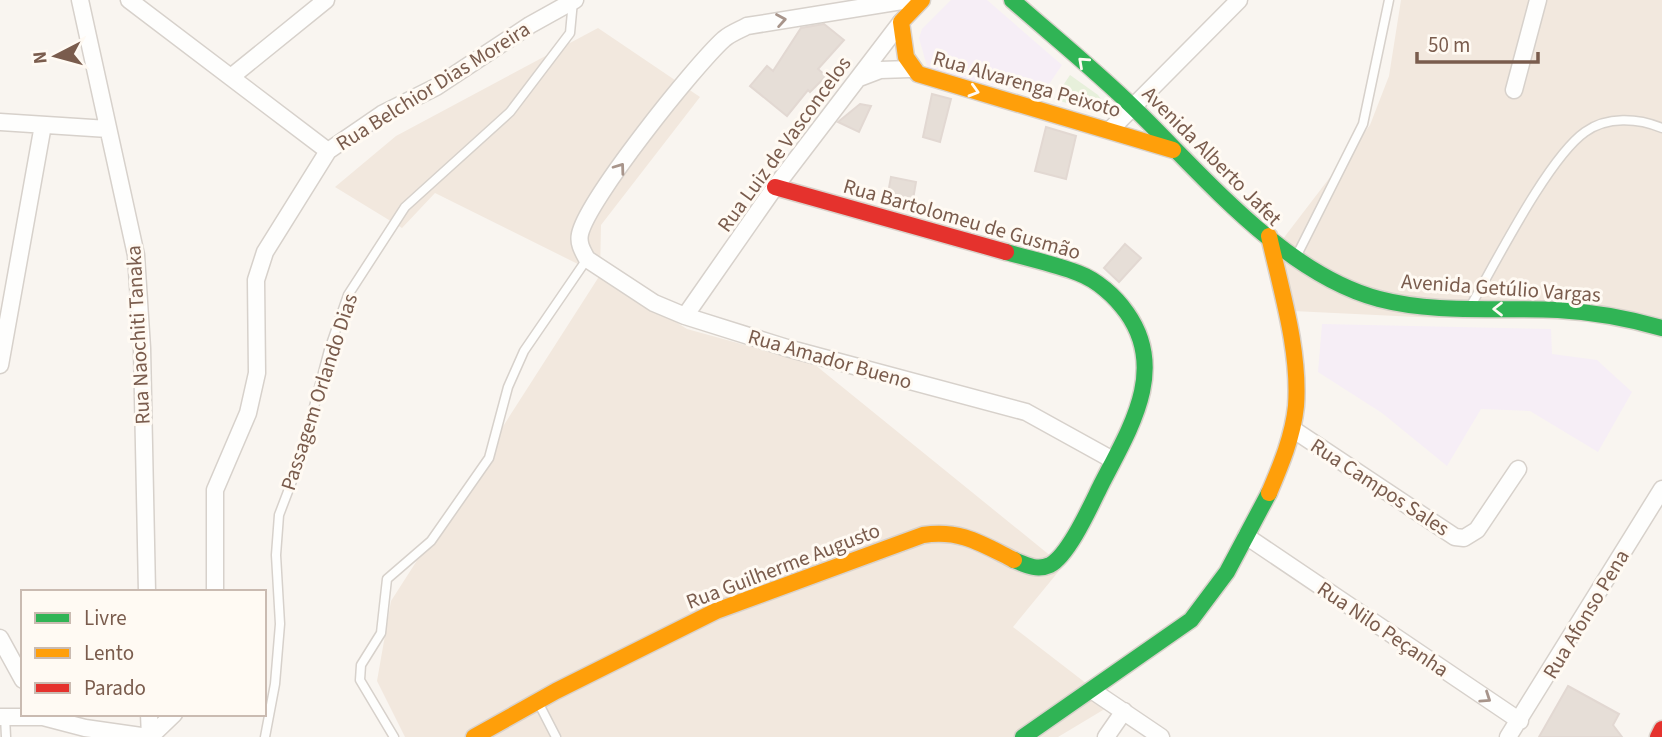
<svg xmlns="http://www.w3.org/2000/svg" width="1662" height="737" font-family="'Source Sans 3',sans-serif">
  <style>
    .residential { fill: #f2e8de }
    .education { fill: #f6eef6 }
    .green { fill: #e7f0db }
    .building { fill: #e6ded7; stroke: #e2d8d2; stroke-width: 2 }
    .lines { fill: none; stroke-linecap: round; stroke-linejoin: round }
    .lane-casing { stroke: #d7d1cb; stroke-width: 11 }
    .street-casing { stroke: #d7d1cb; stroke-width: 19 }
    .fast-casing { stroke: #d9d2cb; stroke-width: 19 }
    .slow-casing { stroke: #d9d2cb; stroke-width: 19 }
    .jam-casing { stroke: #d9d2cb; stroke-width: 19 }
    .lane { stroke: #fefefd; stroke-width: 8 }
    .street { stroke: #fefefd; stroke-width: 16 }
    .fast { stroke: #30b455; stroke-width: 16 }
    .slow { stroke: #ff9f0a; stroke-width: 16 }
    .jam { stroke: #e5322d; stroke-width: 16 }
    .oneway { stroke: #a8958b }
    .oneway2 { stroke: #fffaf3 }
    .labels { text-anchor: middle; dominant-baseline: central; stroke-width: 6; stroke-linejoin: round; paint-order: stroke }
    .street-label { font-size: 21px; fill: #7a5c4d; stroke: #fffaf3 }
  </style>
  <rect width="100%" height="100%" fill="#f9f5f0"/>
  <path class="residential" d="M1401 0H1662V325L1570 303 1438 318 1293 311 1276 248 1370 125 1389 76Z
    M598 28 700 97 601 225 600 274 687 329 814 364 1063 566 1013 627 1113 704 1058 737H405L377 681 391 601 600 275 435 193 402 228 335 187 396 136Z"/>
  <path class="education" d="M951 0H987L1062 65 1041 96 928 70 919 38 922 29Z
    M1322 324 1551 329 1552 354 1597 360 1632 392 1598 452 1530 411 1481 409 1447 466 1382 413 1318 372Z"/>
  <path class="green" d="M1070 75 1098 95 1108 109 1092 111 1054 99Z"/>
  <path class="building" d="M824 24 844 40 818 69 826 76 810 92 808 90 787 116 750 86 767 66 773 71 801 28Z
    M932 94 951 99 940 142 923 137Z
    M860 104 871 106 859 132 838 122Z
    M1046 127 1076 136 1066 179 1035 171Z
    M891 177 916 182 911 211 886 204Z
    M1125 244 1141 258 1119 282 1104 268Z
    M1568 686 1619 714 1613 725 1622 737H1539Z"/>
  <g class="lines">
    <g class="lane-casing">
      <path id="lane" d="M1297 255 1363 124 1389 0
        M1470 307C1495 264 1548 158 1585 132 1607 116 1638 118 1662 128
        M539 704 556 737
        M5 716 6 737
        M265 737 275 684 280 624 276 555 279 515 300 460 329 350 348 295 405 207 510 112 570 33 573 1
        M394 737 360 680 361 665 381 633 387 579 431 541 489 458 508 387 524 351 587 259"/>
    </g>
    <g class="street-casing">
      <path id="street" d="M80 0 136 255 142 348 147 592
        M129 0 328 151
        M908 0 747 26C740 30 731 33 724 39 695 65 587 200 580 234 578 243 582 250 587 259L654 303 685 316 787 348 1026 412 1111 459
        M231 77 326 0
        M859 78 880 70 910 69
        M1514 90 1538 0
        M0 122 108 129
        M1111 129 1239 0
        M685 316 775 187 901 22
        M0 365 43 125
        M1294 430 1455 537 1464 538 1477 530 1518 469
        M1246 536 1520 721
        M215 592V490L248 413 257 373 256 280 265 252 328 151 382 114 436 87 530 25 575 0
        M0 638 23 680
        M1093 691 1161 737
        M149 714 150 737
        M0 717H43L85 728 148 737
        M150 737 174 714
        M1106 737 1124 711
        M1508 737 1662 489"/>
    </g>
    <g class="fast-casing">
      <path id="fast" d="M1012 0C1053 36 1096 71 1135 109 1203 175 1284 274 1379 299 1436 314 1499 307 1558 310 1594 312 1627 318 1662 328
        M1006 252C1030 259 1055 264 1078 273 1097 280 1115 296 1127 313 1168 371 1129 430 1101 485 1091 505 1069 555 1050 565 1037 571 1026 565 1014 560
        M1023 737 1191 620 1227 572 1269 493"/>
    </g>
    <g class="slow-casing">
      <path id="slow" d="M922 0 901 22 906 57 918 74 1173 150
        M1269 493C1281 465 1293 436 1296 406 1300 350 1281 290 1269 236
        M474 737 556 691 716 611 923 535C960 529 982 544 1014 560"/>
    </g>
    <g class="jam-casing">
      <path id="jam" d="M775 187 1006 252
        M1658 737 1662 729"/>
    </g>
    <use href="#lane" class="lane"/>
    <use href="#street" class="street"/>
    <use href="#fast" class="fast"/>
    <use href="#slow" class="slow"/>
    <use href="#jam" class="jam"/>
  </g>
  <defs><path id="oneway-chevron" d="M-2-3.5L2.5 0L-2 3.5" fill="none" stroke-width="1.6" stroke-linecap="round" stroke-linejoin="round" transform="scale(1.75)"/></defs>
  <g class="oneway">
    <use href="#oneway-chevron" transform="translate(781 20) rotate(-10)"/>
    <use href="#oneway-chevron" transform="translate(620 168) rotate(-54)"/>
    <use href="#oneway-chevron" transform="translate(1486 698) rotate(34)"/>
  </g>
  <g class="oneway2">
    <use href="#oneway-chevron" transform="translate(1083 62) rotate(-138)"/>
    <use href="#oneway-chevron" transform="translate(974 91) rotate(16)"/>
    <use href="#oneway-chevron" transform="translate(1498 309) rotate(-180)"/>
  </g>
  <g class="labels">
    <g class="street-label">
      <text transform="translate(1027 84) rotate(16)">Rua Alvarenga Peixoto</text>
      <text transform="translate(433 86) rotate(-32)">Rua Belchior Dias Moreira</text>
      <text transform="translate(784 144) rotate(-54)">Rua Luiz de Vasconcelos</text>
      <text transform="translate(1212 156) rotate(45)">Avenida Alberto Jafet</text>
      <text transform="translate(962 219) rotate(16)">Rua Bartolomeu de Gusmão</text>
      <text transform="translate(1501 288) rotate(4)">Avenida Getúlio Vargas</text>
      <text transform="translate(138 335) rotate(-93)">Rua Naochiti Tanaka</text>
      <text transform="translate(830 359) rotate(16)">Rua Amador Bueno</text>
      <text transform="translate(319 392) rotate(-72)">Passagem Orlando Dias</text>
      <text transform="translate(1380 487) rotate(33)">Rua Campos Sales</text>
      <text transform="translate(783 566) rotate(-21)">Rua Guilherme Augusto</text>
      <text transform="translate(1586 614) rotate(-59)">Rua Afonso Pena</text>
      <text transform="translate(1383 629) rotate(34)">Rua Nilo Peçanha</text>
    </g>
  </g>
  <rect x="21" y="590" width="245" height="126" fill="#fffaf3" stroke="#cabbb1" stroke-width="2"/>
  <rect x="35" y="613" width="35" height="10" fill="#30b455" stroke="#cabbb1" stroke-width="2"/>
  <text x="84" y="625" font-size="21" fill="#7a5c4d">Livre</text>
  <rect x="35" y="648" width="35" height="10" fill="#ff9f0a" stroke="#cabbb1" stroke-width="2"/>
  <text x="84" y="660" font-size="21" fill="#7a5c4d">Lento</text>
  <rect x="35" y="683" width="35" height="10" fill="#e5322d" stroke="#cabbb1" stroke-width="2"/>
  <text x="84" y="695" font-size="21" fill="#7a5c4d">Parado</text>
  <g transform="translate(56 56) rotate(264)" stroke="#fffaf3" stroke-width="5" paint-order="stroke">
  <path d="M0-5L12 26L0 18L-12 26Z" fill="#7a5c4d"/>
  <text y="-10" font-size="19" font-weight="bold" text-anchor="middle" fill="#7a5c4d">N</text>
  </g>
  <path d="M1417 52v10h121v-10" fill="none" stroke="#7a5c4d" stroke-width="3.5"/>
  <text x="1428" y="52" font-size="21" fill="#7a5c4d" stroke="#fffaf3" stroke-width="5" paint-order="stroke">50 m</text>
</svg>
